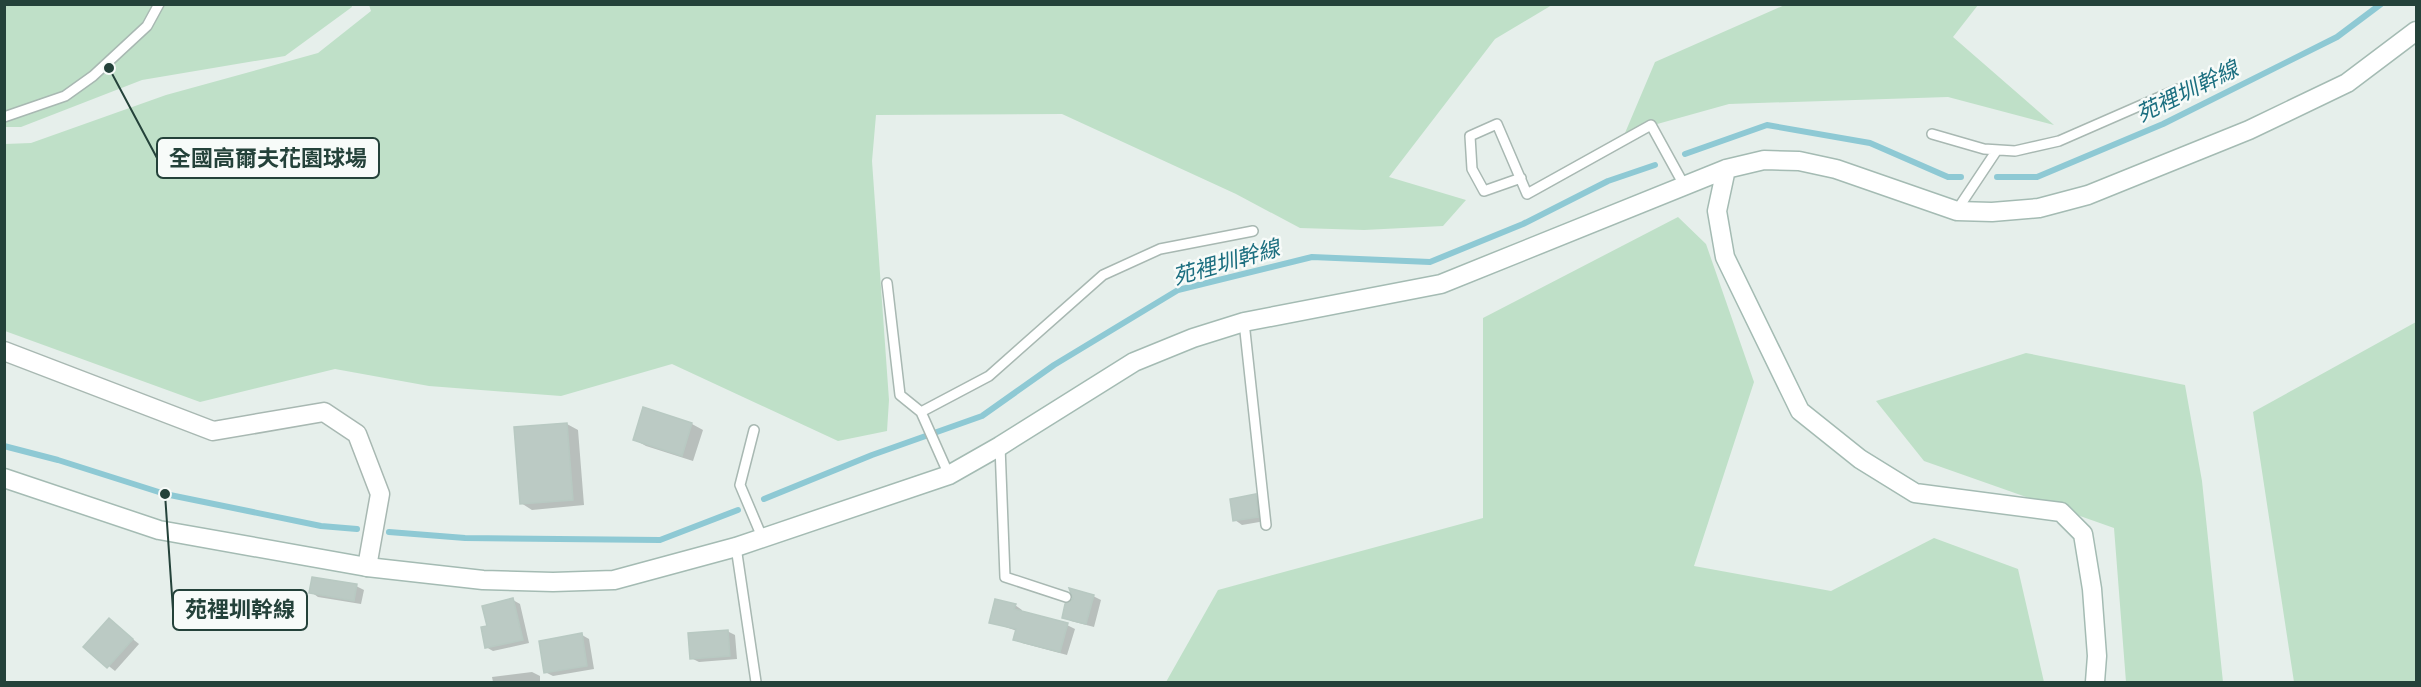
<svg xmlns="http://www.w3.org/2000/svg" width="2421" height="687" font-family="Mulish,'Noto Sans TC',sans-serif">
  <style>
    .green { fill: #bfe0c8 }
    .shadow { fill: #0003 }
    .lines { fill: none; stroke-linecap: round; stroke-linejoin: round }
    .stream { stroke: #8ec9d4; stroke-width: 6 }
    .building { fill: #bbcac4; stroke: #b8c9c2; stroke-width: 1.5 }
    .lane-casing { stroke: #a8b8b2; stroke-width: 12 }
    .street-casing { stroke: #a8b8b2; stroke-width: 21 }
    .secondary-casing { stroke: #a4bbb3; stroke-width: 21 }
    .lane { stroke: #fff; stroke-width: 9 }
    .street { stroke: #fff; stroke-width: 18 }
    .secondary { stroke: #fff; stroke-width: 18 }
    .labels { text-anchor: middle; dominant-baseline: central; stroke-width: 5; stroke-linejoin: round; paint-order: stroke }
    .water-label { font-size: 22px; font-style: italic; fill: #1c6f80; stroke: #f7fbf9 }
    .leader { fill: none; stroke: #24423a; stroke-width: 2 }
    .callout-dot { fill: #24423a; stroke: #f7fbf9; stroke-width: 2 }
    .callout { fill: #f7fbf9; stroke: #24423a; stroke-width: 2 }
    .callout-label { font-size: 22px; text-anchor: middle; font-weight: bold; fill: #24423a }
  </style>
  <rect width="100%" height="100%" fill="#e6efeb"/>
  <path class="green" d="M351 4 352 7 285 56 142 80 21 127H5L4 5Z
    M1787 4 1978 5 1953 37 2054 125 1948 97 1729 104 1625 133 1655 62Z
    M369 5V4L1552 5 1495 39 1389 177 1466 200 1443 226 1364 230 1300 228 1236 194 1062 114 876 115 872 161 889 400 887 431 838 441 672 364 561 396 429 386 335 369 200 402 5 331V144L31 143 166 95 318 53 371 11Z
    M1678 217 1706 244 1754 382 1694 566 1831 591 1934 538 2018 569 2044 682H1166L1218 590 1483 518V318Z
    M2416 322V682H2294L2253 412Z
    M2026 353 2185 385 2202 481 2223 682H2126L2114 528 1924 461 1876 401Z"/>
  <path class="shadow" d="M567 424 578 430 584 505 532 510 521 503Z
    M692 424 703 430 693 461 646 446 635 440Z
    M1256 496 1263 500 1265 521 1242 525 1235 520Z
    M356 586 364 590 361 604 318 597 311 592Z
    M1093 596 1101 600 1094 627 1071 621 1064 617Z
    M513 600 520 604 529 643 493 651 486 647Z
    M1015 605 1022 610V612L1067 625 1075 629 1067 655 1022 643 1015 639 1017 631 991 622Z
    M109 620 139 644 115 671 85 647Z
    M727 631 735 635 737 659 699 662 691 658Z
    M582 635 589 639 594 669 553 676 545 672Z
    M532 672 540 676V682H493L492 677Z"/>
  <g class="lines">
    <path class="stream" d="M1685 154 1767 125 1870 143 1948 177H1961
      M1997 177H2037L2163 124 2337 37 2381 4
      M4 446 58 460 165 494 321 526 357 529
      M764 499 872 455 982 416 1054 365 1178 290 1312 257 1430 262 1523 224 1608 181 1655 165
      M389 532 465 538 660 540 738 510"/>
  </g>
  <path class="building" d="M643 407 692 423 682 456 633 440Z
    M567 423 573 500 520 504 514 427Z
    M1256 494 1258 517 1233 521 1230 499Z
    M312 577 357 584 354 601 309 593Z
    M1069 588 1094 595 1086 624 1062 618 1065 604 1073 599Z
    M513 598 523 640 485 648 481 627 487 626 482 606Z
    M995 599 1016 604 1014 609 1068 623 1060 652 1013 640 1016 629 989 623Z
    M109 618 133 639 107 668 83 647Z
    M728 630 730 656 690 659 688 633Z
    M582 633 587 666 544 673 539 641Z"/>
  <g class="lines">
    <g class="lane-casing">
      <path id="lane" d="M4 117 65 96 93 76 147 26 159 4
        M1932 134 1984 149 2015 151 2059 141 2178 89
        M1521 178 1484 191 1472 169 1470 136 1497 124 1527 194 1651 125 1684 185
        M1957 210 1997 150
        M887 283 900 395 921 412 989 376 1103 275 1160 249 1253 231
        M1244 322 1266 525
        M921 412 949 475
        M754 430 740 485 762 537
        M1000 446 1005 577 1066 597
        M736 547 756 682"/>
    </g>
    <g class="street-casing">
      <path id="street" d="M4 351 213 431 324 412 357 434 380 494 367 567"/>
    </g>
    <g class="secondary-casing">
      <path id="secondary" d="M1726 169 1717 211 1725 257 1800 411 1860 459 1915 493 2061 512 2083 534 2092 589 2097 656 2095 682
        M4 478 159 530 367 567 483 580 553 582 614 580 736 547 949 475 1000 446 1134 362 1193 338 1244 322 1441 284 1726 169 1764 160 1799 161 1836 169 1957 211 1992 212 2039 208 2088 195 2249 130 2347 83 2416 31"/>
    </g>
    <use href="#lane" class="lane"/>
    <use href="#street" class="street"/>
    <use href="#secondary" class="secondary"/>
  </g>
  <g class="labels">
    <g class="water-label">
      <text transform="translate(2187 91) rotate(-26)">苑裡圳幹線</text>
      <text transform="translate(1226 262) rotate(-16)">苑裡圳幹線</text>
    </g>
  </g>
  <path class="leader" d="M109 68L157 158M165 494L173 610"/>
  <g class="callout-dot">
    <circle cx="109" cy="68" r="6"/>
    <circle cx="165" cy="494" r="6"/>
  </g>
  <g class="callout">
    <rect x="157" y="138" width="222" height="40" rx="6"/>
    <rect x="173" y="590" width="134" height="40" rx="6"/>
  </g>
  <g class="callout-label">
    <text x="268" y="166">全國高爾夫花園球場</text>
    <text x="240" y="617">苑裡圳幹線</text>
  </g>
  <rect width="2421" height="687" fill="none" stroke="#24423a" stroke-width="12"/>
</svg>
